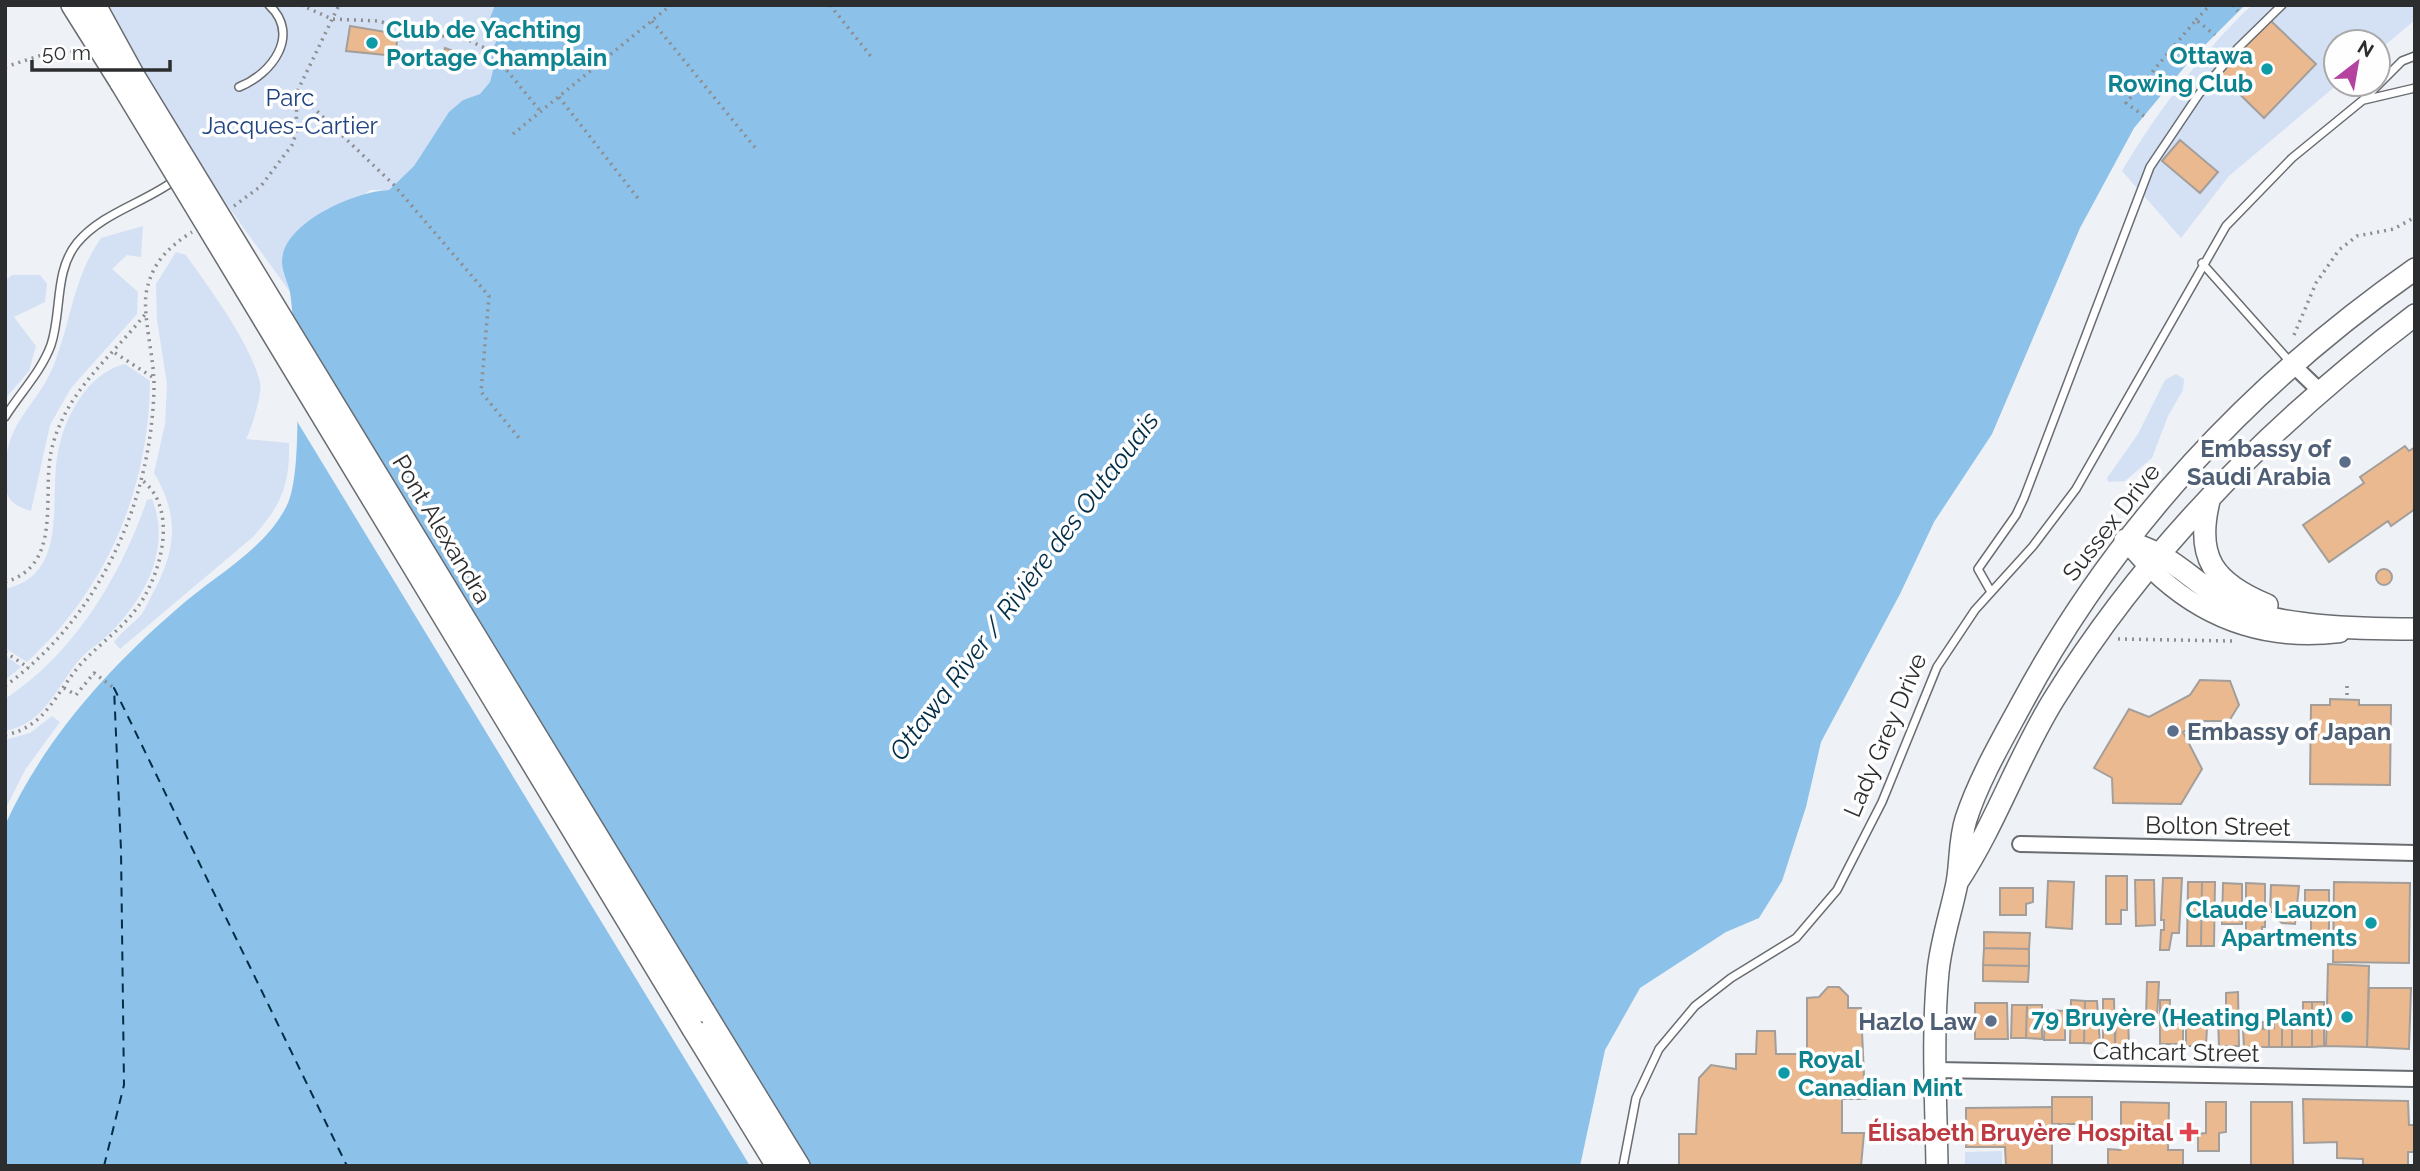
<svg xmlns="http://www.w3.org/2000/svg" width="2420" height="1171" font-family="Raleway,sans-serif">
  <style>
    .green { fill: #d4e1f5 }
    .water { fill: #8cc1e9 }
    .pier { fill: #eef1f6 }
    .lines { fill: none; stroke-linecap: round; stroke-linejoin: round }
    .ferry { stroke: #022d47; stroke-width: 2; stroke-dasharray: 9 7; stroke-linecap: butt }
    .building { fill: #eab98f; stroke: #a39e9a; stroke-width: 2 }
    .service-casing { stroke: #696c71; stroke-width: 10 }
    .minor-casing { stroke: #696c71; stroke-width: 18 }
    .tertiary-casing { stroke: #696c71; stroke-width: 21 }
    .secondary-casing { stroke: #696c71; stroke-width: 24 }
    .path { stroke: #8c8e91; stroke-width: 3.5; stroke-dasharray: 2 5; stroke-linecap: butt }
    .service { stroke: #fff; stroke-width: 7 }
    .minor { stroke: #fff; stroke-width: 14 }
    .tertiary { stroke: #fff; stroke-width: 18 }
    .secondary { stroke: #fff; stroke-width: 21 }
    .secondary-bridge-casing { stroke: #696c71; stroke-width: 24; stroke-linecap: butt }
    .secondary-bridge { stroke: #fff; stroke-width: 21 }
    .culture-dot { fill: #0f9aa8; stroke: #fefefe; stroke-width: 2.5 }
    .service-dot { fill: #5c6f8a; stroke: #fefefe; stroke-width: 2.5 }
    .health-dot { fill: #e0444e; stroke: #fefefe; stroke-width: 2.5 }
    .labels { text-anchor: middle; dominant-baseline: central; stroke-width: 7; stroke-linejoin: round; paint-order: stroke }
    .culture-label { font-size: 24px; font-weight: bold; fill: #0d838f; stroke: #fefefe; text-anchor: end }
    .park-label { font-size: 24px; fill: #1e437e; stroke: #fefefe }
    .service-label { font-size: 24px; font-weight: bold; fill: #4e5e75; stroke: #fefefe; text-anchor: end }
    .street-label { font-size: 24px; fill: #2c2d2f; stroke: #fefefe }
    .health-label { font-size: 24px; font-weight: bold; fill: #be3a42; stroke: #fefefe; text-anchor: end }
    .water-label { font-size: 26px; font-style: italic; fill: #022d47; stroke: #fefefe }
  </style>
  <rect width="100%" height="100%" fill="#eef1f6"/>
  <path class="green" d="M95 5H495L492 32 496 42 491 51 493 70 490 82 480 94 463 100 450 112 414 166 389 190H370L282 262 290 292 134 76Z
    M2252 5H2415V20L2378 51V42H2336L2338 84 2229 176 2181 238 2122 171C2157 112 2202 52 2252 5Z
    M143 226 141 257 127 255 112 269 138 292 137 314 71 388 50 425 31 511C12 505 5 499 5 478 5 417 36 411 55 362 72 317 73 279 101 238Z
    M176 252 186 255C211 291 249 340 260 382 263 392 251 430 246 439L289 443C290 486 281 505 253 537L120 649 114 642C122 631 133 624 141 615 146 608 150 598 154 591 177 548 179 515 154 473L165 424 167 384 157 320 156 284Z
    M12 275H40L47 284 45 302 14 317 36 346 29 371 5 399V281Z
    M125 364 150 381C149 489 107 589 27 662L5 648V589C72 574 47 496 59 447 64 425 72 408 86 390 96 378 110 367 125 364Z
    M2176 374 2184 379 2183 390 2168 416 2152 458 2125 481 2108 482 2107 478 2138 434 2165 380Z
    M152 499C172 548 144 600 109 634 100 643 88 650 80 659 56 687 45 724 5 731V699C75 653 120 577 147 500Z
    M5 655 21 667 5 680Z
    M52 716 60 722 25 770 5 810V740L30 733Z
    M2002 1151V1166H1965V1152Z"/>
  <path class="water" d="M495 5H2245L2192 58 2134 128 2080 228 1992 434 1934 522 1900 594 1821 742 1806 807 1782 881 1759 918 1726 932 1640 988 1605 1050 1580 1166H5V825C44 740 107 669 178 608 214 576 267 549 288 503 304 467 296 334 290 292 288 283 282 271 282 262 282 222 357 191 389 190L414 166 449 112 463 100 480 94 490 82 493 70 491 51 496 42 490 18Z"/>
  <path class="pier" d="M291 361 808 1166H750L292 413Z"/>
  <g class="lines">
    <path class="ferry" d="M104 1166 124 1085 121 850 114 688 347 1166"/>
  </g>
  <path class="building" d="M2270 20 2316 64 2264 118 2219 74Z
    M350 26 398 34 395 56 346 51Z
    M445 48 462 54 458 64 442 58Z
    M2180 140 2218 172 2200 193 2162 161Z
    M2405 446 2409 451 2415 447V509L2391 526 2388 521 2329 562 2303 525 2364 483 2360 477Z
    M2376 577a8 8 0 1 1 16 0a8 8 0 1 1-16 0Z
    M2200 680 2230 681 2239 705 2229 721H2204L2183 732 2202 769 2181 804 2113 803 2112 778 2094 768 2129 709 2149 717 2190 695Z
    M2330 699 2359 700V705H2391L2390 785 2310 784 2311 705H2330Z
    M2106 876H2127V910H2121V924H2106Z
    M2163 878H2182L2179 933H2172L2169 950H2160L2161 930H2164V920H2161Z
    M2135 880H2154L2155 925 2136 926Z
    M2048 881 2074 882 2072 929 2046 927Z
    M2188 882H2202L2201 946H2187Z
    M2202 882H2215L2214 946H2201Z
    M2334 882 2410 883 2409 963 2333 962Z
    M2223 883 2242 884V924H2222Z
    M2246 883 2265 884V927H2262V937L2246 932V915H2251V908H2246Z
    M2271 885 2299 886 2295 924 2282 923 2276 918V912H2270Z
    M2000 888H2033V902L2026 904V915H2000Z
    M2305 890H2329V946H2315V933H2311V909H2305Z
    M1984 932 2030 933 2029 949 1984 948Z
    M1984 948 2029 949V966L1983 965Z
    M2328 964 2369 966 2367 1047 2326 1046Z
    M1983 965 2029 966 2028 982 1983 981Z
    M2147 982H2159L2157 1018H2146Z
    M1828 987H1839L1848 996V1008H1861L1865 1099H1842V1133H1864L1861 1166H1679V1134H1696L1699 1078 1711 1065 1736 1069V1054H1756L1757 1031H1775L1776 1054H1807V998L1819 997Z
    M2369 988H2411L2409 1049 2367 1047Z
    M2238 992 2239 1046H2219L2218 1018H2226V993Z
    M2103 999H2114L2115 1045H2103Z
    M2071 1000 2085 1001 2084 1043H2070Z
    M2160 1000H2170L2169 1024H2183V1044H2160Z
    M2085 1001H2097L2100 1044 2084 1043Z
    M2303 1002H2312V1047H2292V1021H2303Z
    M2312 1002H2324V1046L2312 1047Z
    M1975 1003H2007L2008 1039H1975Z
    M2012 1005H2027L2026 1038H2011Z
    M2027 1005H2042V1039L2026 1038Z
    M2045 1010 2065 1011V1040H2044Z
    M2186 1012H2198V1027H2207L2206 1046H2186Z
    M2274 1012H2282V1047H2269V1028H2274Z
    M2282 1012H2292V1047H2282Z
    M2128 1019 2129 1045H2115L2116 1020Z
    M2263 1022V1029L2269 1028V1047H2244L2243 1029 2252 1028V1023Z
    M2052 1097H2092V1124H2052Z
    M2303 1099 2408 1101 2409 1125H2415V1152H2408V1166H2363V1159L2337 1158V1142L2304 1143Z
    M2121 1102 2169 1103 2168 1150H2183V1166H2108V1149L2121 1150Z
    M2206 1102H2226V1132L2219 1133V1151H2198V1134L2206 1133Z
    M2251 1102H2292L2293 1166H2251Z
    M2052 1107V1166H2006L2005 1147H1966V1108Z"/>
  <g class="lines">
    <g class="service-casing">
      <path id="service" d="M239 87C272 74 301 35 269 5
        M2364 100 2415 88
        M2202 263 2292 364
        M5 417C20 393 41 372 51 345 62 312 54 271 77 243 102 213 144 203 175 180
        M1991 592 1978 569 2016 515 2024 498 2150 167 2199 94 2238 48 2282 5
        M1623 1166 1636 1098 1659 1049 1695 1006 1731 978 1796 938 1837 890 1882 802 1937 667 1975 610 2033 546 2076 489 2226 226 2292 158 2363 100 2402 61 2415 56"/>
    </g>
    <g class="minor-casing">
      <path id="minor" d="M2292 364 2320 391
        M2020 844 2415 853
        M1936 1070 2415 1079"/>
    </g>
    <g class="tertiary-casing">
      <path id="tertiary" d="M2125 540C2181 610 2251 644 2340 633"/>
    </g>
    <g class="secondary-casing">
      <path id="secondary" d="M72 5 121 83
        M95 5 134 76
        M2209 501C2195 558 2214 583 2267 605
        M2125 540C2137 545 2149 549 2160 555 2185 569 2205 590 2230 604 2276 628 2363 629 2415 629
        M1958 881C1996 823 2018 757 2054 699 2148 547 2274 422 2415 315
        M704 1011 799 1166
        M693 1029 777 1166
        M1937 1166C1936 1102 1932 1036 1938 972 1941 941 1951 913 1957 883 1961 862 1959 841 1966 819 1979 779 2002 740 2022 703 2116 528 2252 383 2415 269"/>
    </g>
    <path class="path" d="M301 5 332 19 378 21 405 28 414 34 462 37 491 51 541 112
      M830 5 873 59
      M2232 5 2238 11
      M2196 20 2210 5
      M652 21 757 150
      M5 67 48 53 59 58 78 49
      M297 92 394 185 489 296 481 392 519 438
      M559 97 640 201
      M2144 116 2126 103 2196 20 2215 35
      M513 134 671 5
      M234 206 261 186 292 145 296 134 297 92 339 5
      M2294 335 2316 283 2339 250 2357 236 2394 229 2415 217
      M115 353 154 378
      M5 582C63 566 42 496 51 452 64 392 111 358 147 312
      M2118 639 2232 641
      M5 652 29 668
      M5 686C99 618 151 503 154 389 155 360 143 320 146 294 151 264 168 247 192 232
      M2347 686V700
      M64 688 76 695 94 673 114 688
      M5 735C46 727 55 694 80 665 97 646 118 632 134 612 160 580 180 511 143 481"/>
    <use href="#service" class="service"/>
    <use href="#minor" class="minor"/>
    <use href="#tertiary" class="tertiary"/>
    <use href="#secondary" class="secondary"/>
    <g class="secondary-bridge-casing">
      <path id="secondary-bridge" d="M134 76 704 1011
        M121 83 693 1029"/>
    </g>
    <use href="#secondary-bridge" class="secondary-bridge"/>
  </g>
  <g class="culture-dot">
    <circle cx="372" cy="43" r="7"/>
    <circle cx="2267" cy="69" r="7"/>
    <circle cx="2371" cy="923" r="7"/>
    <circle cx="2347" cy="1017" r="7"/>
    <circle cx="1784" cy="1073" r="7"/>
  </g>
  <g class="service-dot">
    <circle cx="2345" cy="462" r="7"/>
    <circle cx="2173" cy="731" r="7"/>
    <circle cx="1991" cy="1021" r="7"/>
  </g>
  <path class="health-dot" d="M2185.5 1121.5h7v7h7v7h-7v7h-7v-7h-7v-7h7z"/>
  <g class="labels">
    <g class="culture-label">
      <text x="386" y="29" text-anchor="start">Club de Yachting<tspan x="386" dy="28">Portage Champlain</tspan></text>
      <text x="2253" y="55">Ottawa<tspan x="2253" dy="28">Rowing Club</tspan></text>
      <text x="2357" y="909">Claude Lauzon<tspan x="2357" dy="28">Apartments</tspan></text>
      <text x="2333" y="1017">79 Bruyère (Heating Plant)</text>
      <text x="1798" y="1059" text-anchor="start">Royal<tspan x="1798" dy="28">Canadian Mint</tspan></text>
    </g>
    <g class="park-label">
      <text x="290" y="97">Parc<tspan x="290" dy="28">Jacques-Cartier</tspan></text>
    </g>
    <g class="service-label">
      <text x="2331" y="448">Embassy of<tspan x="2331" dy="28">Saudi Arabia</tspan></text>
      <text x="2187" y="731" text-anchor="start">Embassy of Japan</text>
      <text x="1977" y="1021">Hazlo Law</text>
    </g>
    <g class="street-label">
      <text transform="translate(2111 522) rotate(-52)">Sussex Drive</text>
      <text transform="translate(442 529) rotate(59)">Pont Alexandra</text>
      <text transform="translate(1885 735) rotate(-67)">Lady Grey Drive</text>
      <text transform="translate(2218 826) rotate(1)">Bolton Street</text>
      <text transform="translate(2176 1052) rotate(1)">Cathcart Street</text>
    </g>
    <g class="health-label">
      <text x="2173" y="1132">Élisabeth Bruyère Hospital</text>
    </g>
    <g class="water-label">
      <text transform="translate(1024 586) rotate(-53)">Ottawa River / Rivière des Outaouais</text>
    </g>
  </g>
  <rect width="2420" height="1171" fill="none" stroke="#2c2d2f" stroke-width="14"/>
  <g transform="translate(2357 63) rotate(31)"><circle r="33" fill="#fefefe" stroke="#aaaaab" stroke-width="2"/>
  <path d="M0-5L12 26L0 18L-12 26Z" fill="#b4439f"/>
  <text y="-10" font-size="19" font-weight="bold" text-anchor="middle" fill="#2c2d2f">N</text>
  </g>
  <path d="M32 60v10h138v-10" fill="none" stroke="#2c2d2f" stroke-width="3.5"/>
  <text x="42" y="60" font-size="21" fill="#2c2d2f" stroke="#fefefe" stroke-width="5" paint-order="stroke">50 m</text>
</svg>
